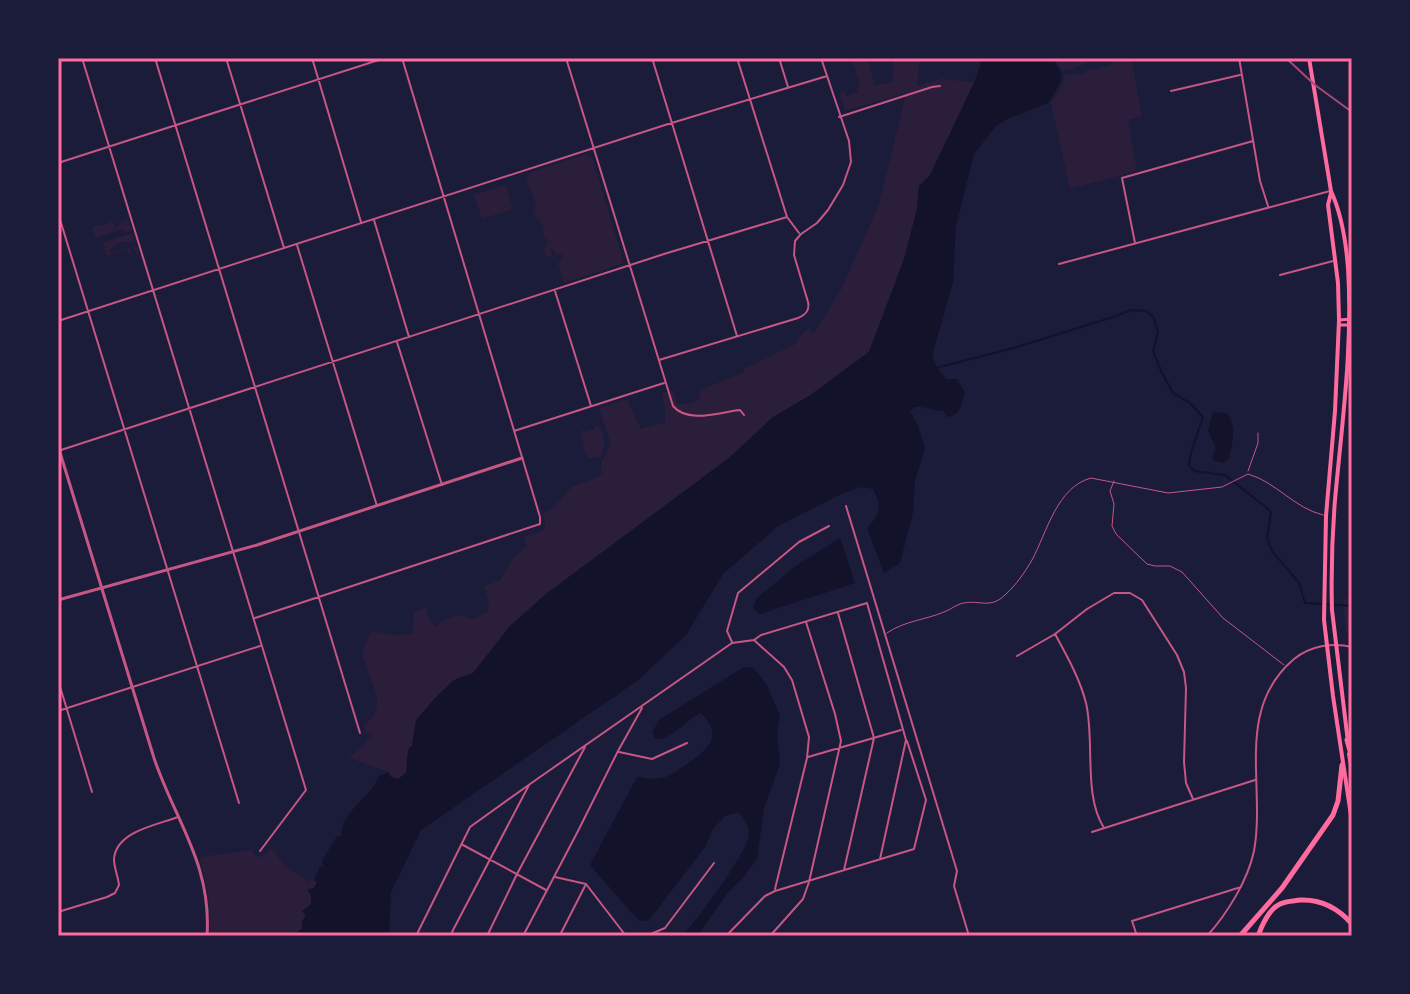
<svg xmlns="http://www.w3.org/2000/svg" width="1410" height="994" font-family="'Varela Round',sans-serif">
  <style>
    .green { fill: #2a1e3b }
    .water { fill: #12122b }
    .lines { fill: none; stroke-linecap: round; stroke-linejoin: round }
    .stream { stroke: #12122b; stroke-width: 2 }
    .service { stroke: #c65784; stroke-width: 1 }
    .minor { stroke: #c65784; stroke-width: 2 }
    .tertiary { stroke: #c65784; stroke-width: 3 }
    .secondary { stroke: #ff6b9d; stroke-width: 3 }
    .primary { stroke: #ff6b9d; stroke-width: 4 }
    .motorway { stroke: #ff6b9d; stroke-width: 5 }
    .rail { stroke: #a44b75; stroke-width: 2 }
    .neatline { fill: none; stroke: #ff6b9d; stroke-width: 3 }
  </style>
  <rect width="100%" height="100%" fill="#1b1b3a"/>
  <path class="green" d="M854 58H867L875 86 893 82 894 58H920L917 86 944 78 950 81 957 80 974 83 930 175 919 186 917 209 904 259 869 352 809 396 773 417 729 458 546 594 510 626 473 673 454 680 416 720 412 746 407 756 406 773 398 779 391 777 389 772 349 758 372 736 365 731 364 726C385 708 376 695 368 672 368 665 364 662 363 656 361 651 369 641 369 634L373 631 391 635 413 634 414 613 426 607 429 620 435 626C451 616 454 612 473 620L487 612 489 602 484 586 501 580C506 565 514 556 527 546L523 537 543 531 546 525 541 513C558 510 560 496 572 487 583 480 591 484 602 473L601 463 611 444 599 408 627 399 641 429 665 422V408L662 393 673 390 677 403C685 406 694 404 700 397V390L743 373 744 369 794 345 804 332 810 328 813 334 842 288 879 204 906 93 845 111 840 95 844 91 846 96 859 92 856 88 860 86 852 59Z
    M1054 58H1092L1091 60C1082 65 1073 70 1062 70Z
    M1114 58H1131L1142 116 1128 120 1137 171 1070 189 1051 103 1062 86 1065 75 1081 74 1092 69 1096 71 1100 67H1109L1114 61Z
    M586 154 592 157 624 263 564 283 558 263 563 257 562 254 556 255 553 249 551 250 552 256 546 257 544 250 548 240 544 238 543 226 533 213 536 205 526 178 529 176 528 173Z
    M506 185 513 209 482 219 474 195Z
    M128 219 132 230 125 233 122 229 96 238 92 227 113 222 115 227 120 225 121 221Z
    M133 233 135 242H121L109 250 111 253 137 246 139 254 137 256 134 248 130 249 132 254H130L126 250 107 256 103 242Z
    M598 425C606 437 605 444 601 457L588 458 584 451 581 431 584 430 586 433H588V431L594 429 595 426Z
    M1343 599H1352V634L1346 633Z
    M270 848C277 853 278 858 284 864 291 871 301 876 309 882L312 879 317 882 311 896 312 904C305 911 302 920 303 929L298 931 300 936H210C211 908 207 883 199 857L253 850 254 855 258 857 265 855Z"/>
  <path class="water" d="M982 58H1052L1062 74 1059 85 1048 103 1005 120 995 127 974 154 956 226 953 282 932 356 937 368 946 379H957L965 393C960 404 962 415 948 417L943 411C933 411 925 406 915 407L910 411 918 426 925 448 915 481 913 512 900 563 884 573 867 528C881 513 882 507 873 489L861 487 839 495 778 526 723 574 686 635 637 681 421 830 391 892 389 936H300L298 931 302 929V922L306 915 302 911 311 904V896L308 891 309 889 314 888 317 882 314 880 320 866 324 868 322 861 337 836H341C342 810 370 799 379 776L389 772 391 777 398 779 406 773 408 749 412 746 416 720 434 699 454 680 473 673 510 626 546 594 729 458 773 417 809 396 869 352 904 259 917 209 919 186 930 175 964 104 977 76Z
    M1213 412 1226 413C1238 426 1232 443 1229 459L1223 463 1214 461 1212 457 1216 448 1208 431Z
    M840 538 855 583 760 614 753 609 756 599 797 565Z
    M744 667 753 668 766 683 780 716 777 732 780 764 764 808 757 859 743 878 729 891 697 936H681C695 925 748 851 749 835 749 825 744 820 739 812L725 816 713 829 705 847 649 920 639 921 590 865 637 777C645 778 655 780 662 778 670 777 678 770 684 766 707 751 725 737 701 713 686 719 674 739 656 739L652 733 659 720Z"/>
  <g class="lines">
    <path class="stream" d="M936 368 1017 347 1110 318 1131 310 1146 311 1154 318 1158 332 1153 351 1162 373 1173 393 1190 403 1203 417 1191 452 1189 465 1194 471 1225 475 1267 508 1271 513 1267 538 1272 551 1299 583 1305 603 1352 606"/>
    <path class="service" d="M1248 471 1258 443V433
      M1114 481 1110 491 1114 504 1112 526 1116 534 1147 564 1155 566H1170L1182 572 1223 618 1284 665
      M887 633C904 621 925 620 944 612 950 610 954 606 960 604 979 598 989 611 1006 594 1016 585 1025 572 1032 560 1047 532 1057 487 1091 478L1168 493 1222 487 1248 474C1276 482 1294 508 1323 515"/>
    <path class="minor" d="M82 58 306 790 260 851
      M155 58 360 733
      M226 58 284 248
      M312 58 361 222
      M566 58 673 406C688 424 720 412 740 410L744 415
      M652 58 737 336
      M737 58 787 217 799 233
      M779 58 788 87
      M1239 58 1260 181 1268 206
      M1171 91 1240 75
      M839 117 932 87 940 86
      M58 163 385 58
      M58 213 239 803
      M374 220 409 337
      M1135 243 1122 178 1253 141
      M297 245 377 506
      M1059 264 1330 191
      M1280 275 1333 261
      M555 291 591 406
      M58 321 665 125 827 76
      M397 342 442 485
      M659 360 798 318C805 315 810 311 808 302L794 255 795 241 801 234 817 223 828 210 843 185 851 162 849 141 821 58
      M514 431 664 383
      M61 450 664 254 787 217
      M846 506 957 871 954 886 969 936
      M838 613 874 738 844 870
      M255 618 540 524V517L402 58
      M1055 634C1067 656 1080 679 1086 703 1095 740 1083 796 1104 828
      M755 641 784 667 792 680 809 737 807 758 775 889
      M732 642 727 631 738 593 799 542 829 526
      M1017 656 1055 634 1087 609 1114 593H1130L1142 600 1177 655 1184 672 1186 688 1184 762 1186 783 1193 799
      M58 680 92 792
      M58 711 260 646
      M619 752 652 759 687 743
      M808 757 901 730
      M1092 832 1255 780
      M463 845 546 890
      M555 877 586 884 626 936
      M58 912 107 897 115 893 119 885C118 876 114 868 114 859 116 831 157 825 178 817
      M416 936 470 827 530 784 732 643 754 640 761 635 867 603 906 740 880 859
      M453 936 452 932 529 785
      M487 936 517 874 585 747
      M523 936 578 831 618 751 642 708
      M528 936 560 935 585 886
      M646 936 665 928 714 863
      M726 936 765 896 775 891 914 849 926 800 907 741
      M770 936 803 899 809 882 841 741 835 714 806 622
      M1137 936 1132 921 1241 887
      M1207 936C1227 914 1248 880 1254 851 1266 785 1234 710 1294 659 1310 646 1332 642 1352 647"/>
    <path class="tertiary" d="M58 446 154 758C175 821 212 864 207 936
      M58 600 257 545 522 458"/>
    <path class="secondary" d="M1349 260 1352 272
      M1339 320 1352 319
      M1339 325H1352"/>
    <path class="primary" d="M1309 58 1331 191C1342 215 1346 242 1348 268 1353 346 1342 423 1335 500 1332 537 1331 573 1332 610L1348 742
      M1331 193 1328 205 1338 283 1339 320 1335 411 1326 516 1324 620 1333 696 1352 822
      M1349 754 1352 771"/>
    <path class="motorway" d="M1347 740 1352 758
      M1240 936 1282 888 1333 815 1338 801 1342 765
      M1258 936C1262 925 1269 909 1280 904 1286 901 1294 901 1300 900 1322 899 1338 908 1352 924"/>
    <path class="rail" d="M1286 58 1315 85 1352 112"/>
  </g>
  <rect width="1410" height="994" fill="none" stroke="#1b1b3a" stroke-width="120"/>
  <rect x="60" y="60" width="1290" height="874" class="neatline"/>
</svg>
